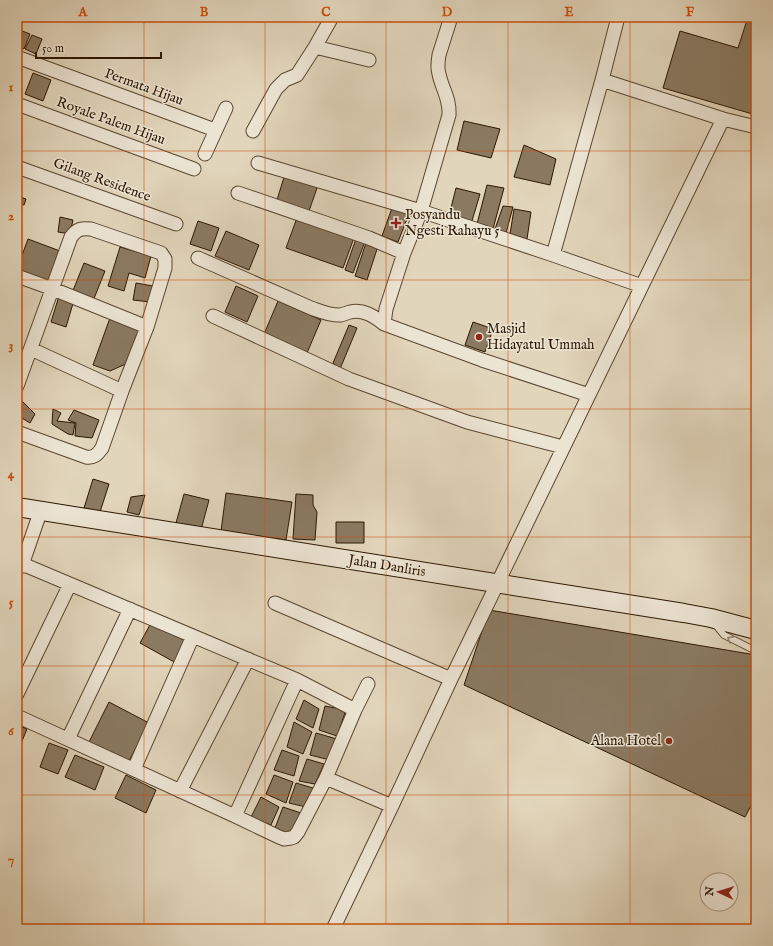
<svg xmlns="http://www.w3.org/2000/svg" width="773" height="946" font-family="'IM FELL English',serif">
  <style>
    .building { fill: #8a7a62; stroke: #2c1701 }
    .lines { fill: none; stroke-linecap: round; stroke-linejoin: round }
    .lane-casing { stroke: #594630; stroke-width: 8 }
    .street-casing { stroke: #594630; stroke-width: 15 }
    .secondary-casing { stroke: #2c1701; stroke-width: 20 }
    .path { stroke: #2c1701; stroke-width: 2.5; stroke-dasharray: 1 2; stroke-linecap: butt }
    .lane { stroke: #ece4d3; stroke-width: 6 }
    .street { stroke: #ece4d3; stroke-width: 13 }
    .secondary { stroke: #ece4d3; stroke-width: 18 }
    .oneway { stroke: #968874 }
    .grid { fill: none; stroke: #cc4f0a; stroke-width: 1; stroke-opacity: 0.55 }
    .poi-dot { fill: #8f2418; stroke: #ece4d3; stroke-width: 1.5 }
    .labels { text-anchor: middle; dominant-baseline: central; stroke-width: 3; stroke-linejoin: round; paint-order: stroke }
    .street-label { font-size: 14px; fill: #2c1701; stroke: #ece4d3 }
    .poi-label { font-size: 14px; fill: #2c1701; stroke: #ece4d3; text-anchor: start }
    .neatline { fill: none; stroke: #cc4f0a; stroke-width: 1.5 }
    .grid-label { font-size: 13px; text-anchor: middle; font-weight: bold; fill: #cc4f0a }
  </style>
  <rect width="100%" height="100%" fill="#e1d5bb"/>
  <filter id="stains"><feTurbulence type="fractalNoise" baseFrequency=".005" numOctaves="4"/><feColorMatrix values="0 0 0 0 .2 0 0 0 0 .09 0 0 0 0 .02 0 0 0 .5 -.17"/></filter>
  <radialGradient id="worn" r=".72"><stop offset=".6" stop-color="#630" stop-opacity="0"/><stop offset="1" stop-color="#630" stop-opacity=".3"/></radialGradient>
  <path class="building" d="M748 17H756V115L663 88 680 31 738 48Z
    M17 29 30 34 24 49 17 46Z
    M32 35 42 39 36 54 25 49Z
    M17 64 22 66 17 79Z
    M33 73 51 80 43 101 25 94Z
    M464 121 500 129 491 158 457 150Z
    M524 145 556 159 550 185 514 177Z
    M285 174 318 185 308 214 276 203Z
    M487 185 504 188 493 229 477 224Z
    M456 188 480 194 471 224 449 216Z
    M17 196 26 199 24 205 17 203Z
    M393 205 410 211 398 242 382 236Z
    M503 206 513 207 506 233 495 229Z
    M514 209 531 212 527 239 510 234Z
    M298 215 355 235 343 268 286 248Z
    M60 217 73 220 70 234 58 232Z
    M198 221 219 228 211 251 190 244Z
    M226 231 259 245 249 270 215 256Z
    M357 236 366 239 353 273 345 270Z
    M28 239 60 251 49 281 17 269Z
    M367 240 379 243 367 280 355 276Z
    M120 247 151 256 145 278 129 273 124 291 108 286Z
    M84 263 105 271 93 301 72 293Z
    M136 283 153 286 150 302 133 300Z
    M236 286 258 296 247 322 225 312Z
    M59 296 74 300 66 327 51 322Z
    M278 301 321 320 307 353 264 334Z
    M17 312H20V327H17Z
    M110 318 140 329 128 363 110 371 93 365Z
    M473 322 493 329 485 352 465 345Z
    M349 325 357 328 340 369 333 363Z
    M17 330 20 331 18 342H17Z
    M20 399 35 414 30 423 17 415Z
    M53 409 61 413 57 421 75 423 73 435 68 434 52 424Z
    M74 410 99 420 92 438 75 436 76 423 68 420Z
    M93 479 109 484 100 512 84 508Z
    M226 493 292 502 286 540 221 531Z
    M184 494 209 500 201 530 176 523Z
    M296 494 313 495V505L317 512 315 540 293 539Z
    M145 495 139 515 127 512 131 497Z
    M336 522H364V543H336Z
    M489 610 756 655V796L745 817 464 685Z
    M151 623 186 641 176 663 140 643Z
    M304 700 319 709 313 728 296 719Z
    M109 702 149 723 128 763 89 742Z
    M325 706 346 710 337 736 319 730Z
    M294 722 312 732 303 754 287 747Z
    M17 725 27 729 17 753Z
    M316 733 337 739 330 760 310 755Z
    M49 743 68 750 58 774 40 767Z
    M282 750 299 756 294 776 274 770Z
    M75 755 104 767 95 790 65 777Z
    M307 759 324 764 315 784 299 781Z
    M126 775 156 790 146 813 115 798Z
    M274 775 293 782 286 803 266 794Z
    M296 783 313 788 306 807 289 803Z
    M261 797 279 807 271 825 251 817Z
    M283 807 304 814 292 837 275 828Z"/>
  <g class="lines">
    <g class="lane-casing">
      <path id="lane" d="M715 624 724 635 756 651"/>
    </g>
    <g class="street-casing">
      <path id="street" d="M451 17 439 55C438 61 437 68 439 74 442 89 450 98 449 115L421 211 404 253 386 309 384 324 482 360 589 395
        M618 17 602 80 723 119
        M315 47 369 60
        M17 57 215 130
        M17 104 194 169
        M253 131 276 89 285 80 297 75 315 47 332 17
        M205 154 226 108
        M258 163 421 211 553 255 642 286
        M17 167 176 224
        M238 193 369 238 404 253
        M553 255 602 80
        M198 258 311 308C320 311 331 316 341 315 344 314 347 313 350 312 363 309 374 316 384 324
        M17 276 53 289 147 327
        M213 316 349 379 467 422 563 447
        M31 349 122 391
        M17 386 71 237C77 229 81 228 91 229L161 253 165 259V268L147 327 122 391 102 448C97 455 94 458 86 457L17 432
        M22 565 41 510
        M17 566H27L297 680 355 710 326 778 298 832 294 837 291 838 284 839 279 837 235 816 17 716
        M275 603 451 679
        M17 694 70 584
        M355 710 368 684
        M68 739 130 609
        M134 769 193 636
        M326 778 392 806
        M180 791 248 659
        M235 816 297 680
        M333 929 392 806 451 679 723 119 756 127"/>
    </g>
    <g class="secondary-casing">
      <path id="secondary" d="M17 507 684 613 711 618 756 630"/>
    </g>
    <path class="path" d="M17 928 19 929"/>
    <use href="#lane" class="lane"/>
    <use href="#street" class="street"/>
    <use href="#secondary" class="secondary"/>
  </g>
  <defs><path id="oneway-chevron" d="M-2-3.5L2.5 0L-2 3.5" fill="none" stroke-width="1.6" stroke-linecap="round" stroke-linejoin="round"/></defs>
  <use class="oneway" href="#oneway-chevron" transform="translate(730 639) rotate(-151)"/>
  <path class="grid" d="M144 17V929M265 17V929M386 17V929M508 17V929M630 17V929M17 151H756M17 280H756M17 409H756M17 537H756M17 666H756M17 795H756"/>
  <g class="poi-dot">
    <path d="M394 217h4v4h4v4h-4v4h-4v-4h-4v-4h4z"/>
    <circle cx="479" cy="337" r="4"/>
    <circle cx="669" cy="741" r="4"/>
  </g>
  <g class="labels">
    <g class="street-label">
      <text transform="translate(144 87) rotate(20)">Permata Hijau</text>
      <text transform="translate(111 121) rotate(20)">Royale Palem Hijau</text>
      <text transform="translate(102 180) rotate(20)">Gilang Residence</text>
      <text transform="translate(387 566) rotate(9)">Jalan Danliris</text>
    </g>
    <g class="poi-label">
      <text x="405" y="215">Posyandu<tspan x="405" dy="16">Ngesti Rahayu 5</tspan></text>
      <text x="487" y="329">Masjid<tspan x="487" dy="16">Hidayatul Ummah</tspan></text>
      <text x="661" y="741" text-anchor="end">Alana Hotel</text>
    </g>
  </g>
  <rect width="773" height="946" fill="none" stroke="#e1d5bb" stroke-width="44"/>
  <g transform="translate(719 892) rotate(274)"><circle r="19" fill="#ece4d3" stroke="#9f927f"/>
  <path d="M0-3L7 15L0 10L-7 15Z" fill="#8f2418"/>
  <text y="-6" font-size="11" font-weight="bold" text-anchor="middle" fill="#2c1701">N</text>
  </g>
  <path d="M36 52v6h125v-6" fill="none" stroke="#2c1701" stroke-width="2"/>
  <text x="42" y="52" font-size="12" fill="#2c1701" stroke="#ece4d3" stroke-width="3" paint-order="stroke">50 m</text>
  <rect x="22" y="22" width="729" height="902" class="neatline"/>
  <g class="grid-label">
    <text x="83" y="16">A</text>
    <text x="204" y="16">B</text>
    <text x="326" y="16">C</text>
    <text x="447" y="16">D</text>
    <text x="569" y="16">E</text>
    <text x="690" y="16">F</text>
    <text x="11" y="91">1</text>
    <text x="11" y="220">2</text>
    <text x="11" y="349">3</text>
    <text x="11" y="478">4</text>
    <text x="11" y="606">5</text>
    <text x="11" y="735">6</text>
    <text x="11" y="864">7</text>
  </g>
  <rect width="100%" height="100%" filter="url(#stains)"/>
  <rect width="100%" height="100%" fill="url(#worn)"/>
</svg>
